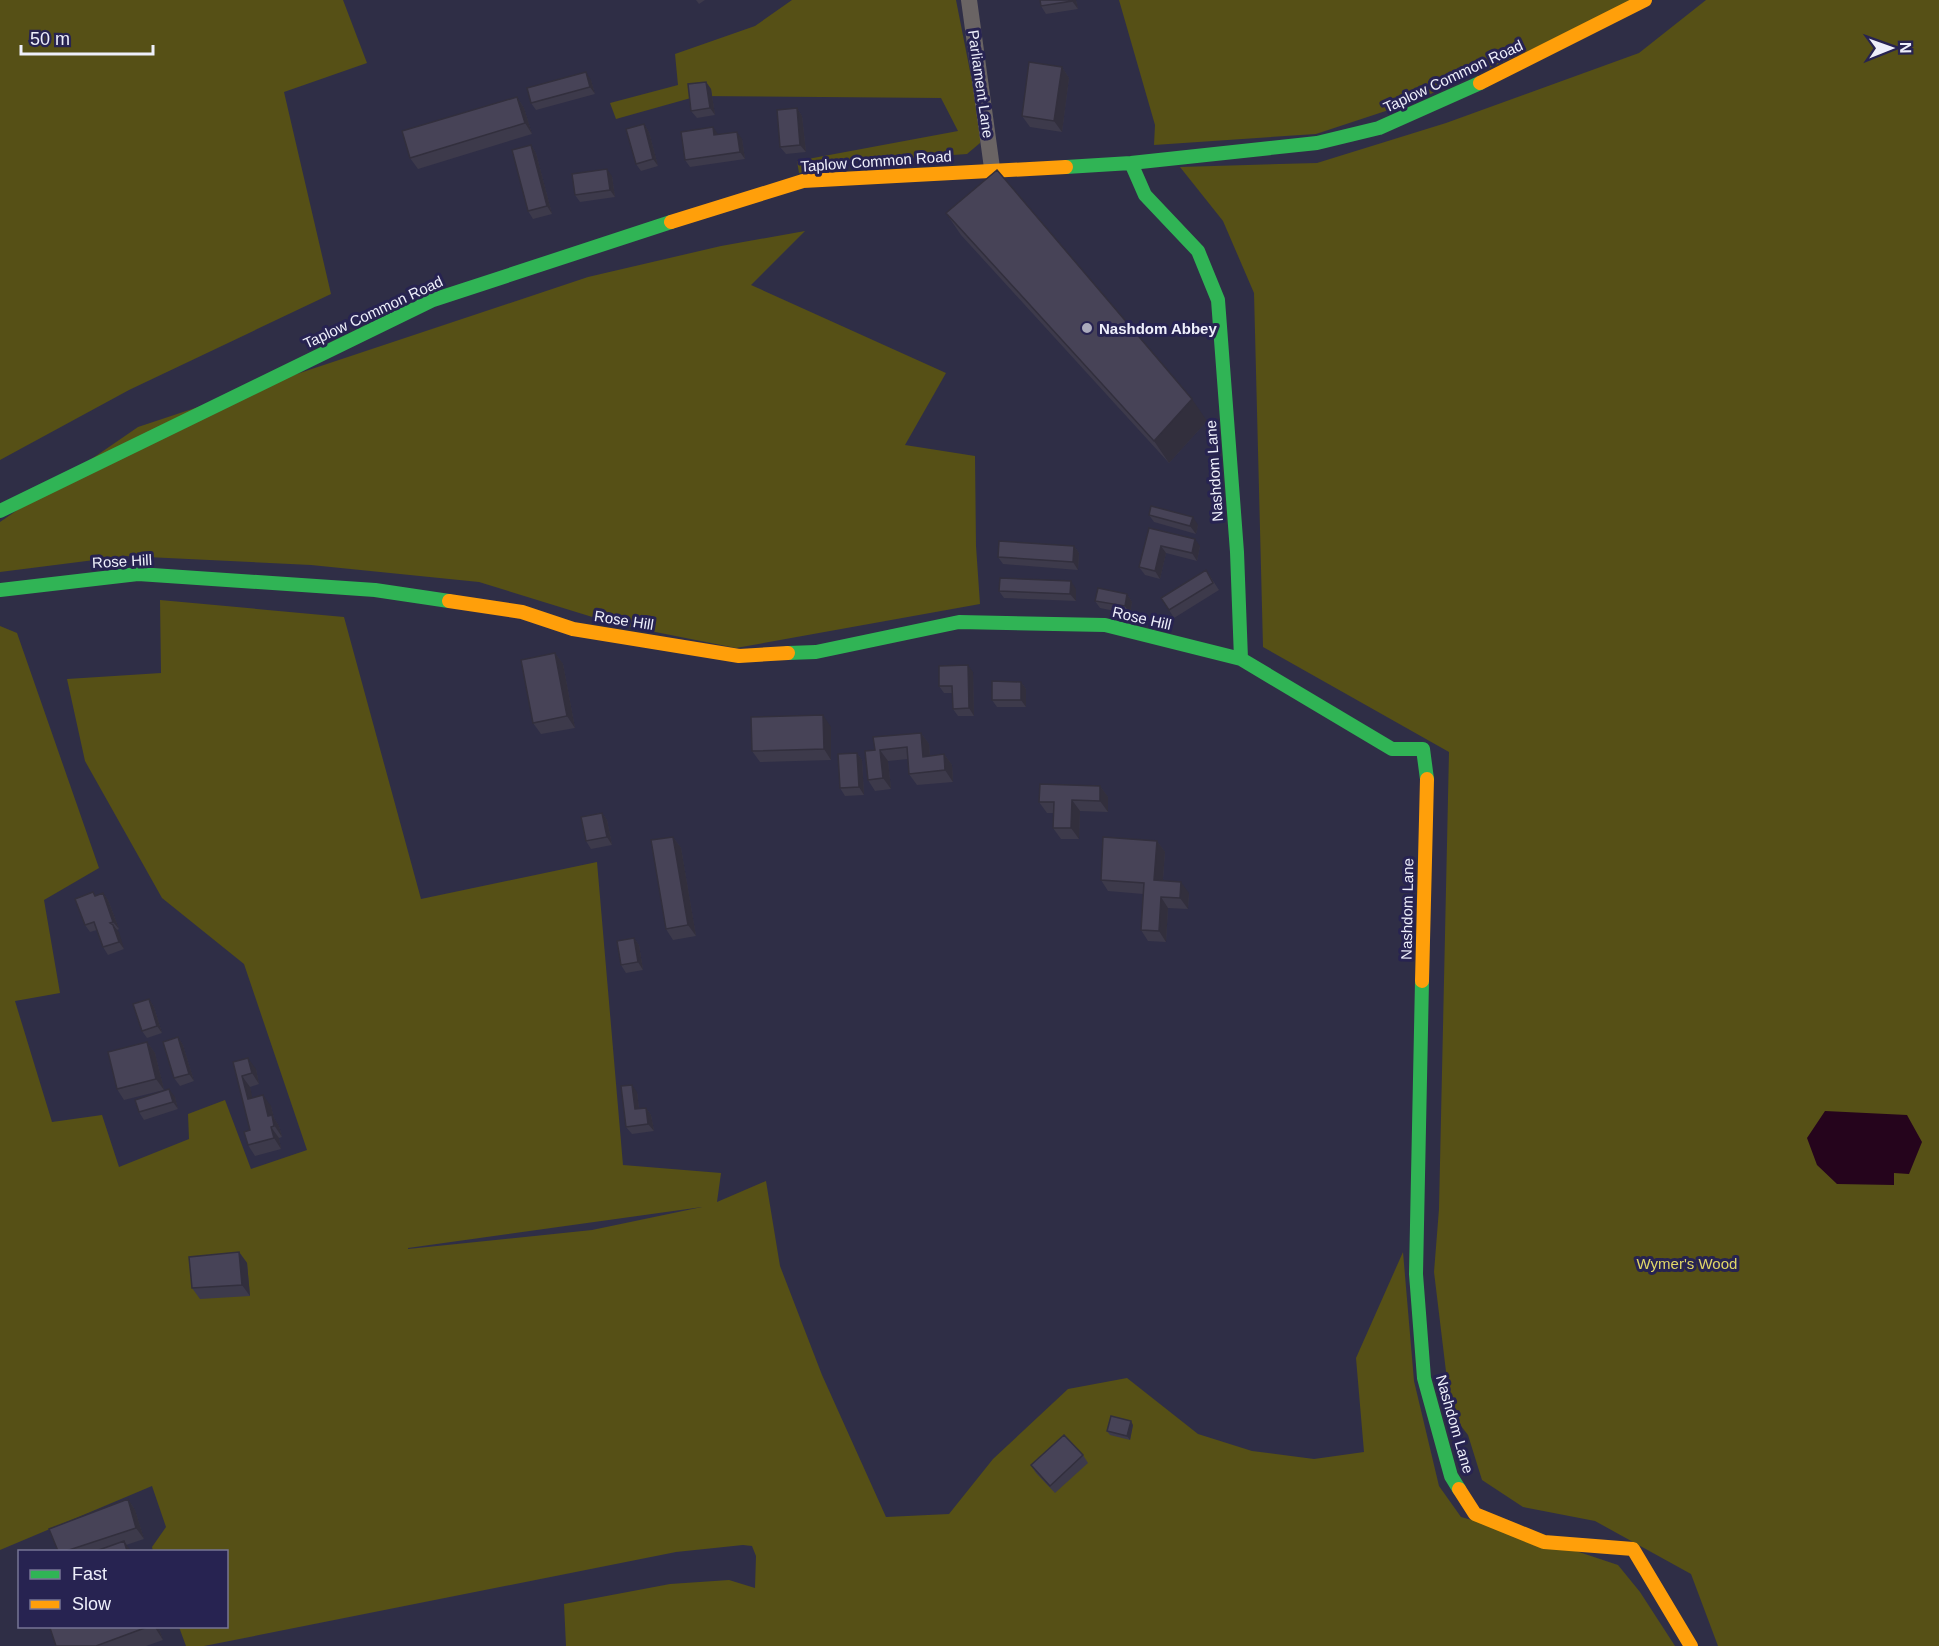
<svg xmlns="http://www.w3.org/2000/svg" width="1939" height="1646" font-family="Arial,sans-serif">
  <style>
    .green { fill: #565016; fill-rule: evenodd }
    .water { fill: #25041c }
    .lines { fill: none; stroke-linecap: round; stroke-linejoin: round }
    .street { stroke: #6a6464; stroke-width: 16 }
    .fast { stroke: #30b455; stroke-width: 14 }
    .slow { stroke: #ff9f0a; stroke-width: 14 }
    .wall { fill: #3d3a4b }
    .shaded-wall { fill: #322f3d }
    .building { fill: #474357; stroke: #322f3d; stroke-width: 1.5 }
    .poi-dot { fill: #ababbc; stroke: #272351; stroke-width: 2 }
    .labels { text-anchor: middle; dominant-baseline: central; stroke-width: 6; stroke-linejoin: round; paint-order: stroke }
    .street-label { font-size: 15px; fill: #eeeffb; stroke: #272351 }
    .poi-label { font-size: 15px; font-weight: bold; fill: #eeeffb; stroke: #272351; text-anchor: start }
    .park-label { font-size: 15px; fill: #e1d768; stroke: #272351 }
  </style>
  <rect width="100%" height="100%" fill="#2f2e46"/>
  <path class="green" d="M0 0H343L367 63 284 92 331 294 129 390 0 460Z
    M792 0H956L981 127 980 143 967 154 843 163 799 173 797 161 958 131 941 98 698 96 616 119 610 103 678 85 675 54 755 26Z
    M1119 0H1633L1605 17 1410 103 1316 134 1154 145 1155 125Z
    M1706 0H1939V1646H1718L1691 1574 1595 1521 1523 1507 1482 1480 1468 1435 1451 1413 1434 1272 1439 1209 1449 752 1263 647 1254 293 1223 221 1180 167 1317 163 1446 123 1639 53Z
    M805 231 751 285 946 373 905 445 975 456 976 546 980 604 736 648 615 624 479 582 311 565 126 556 0 572V522L138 427 588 277 721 246Z
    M160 600 344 617 421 899 597 862 623 1165 721 1173 717 1202 766 1181 780 1266 822 1375 886 1517 949 1514 993 1459 1068 1389 1127 1378 1198 1434 1252 1451 1314 1459 1364 1452 1356 1358 1403 1252 1414 1381 1439 1486 1461 1517 1543 1540 1618 1565 1640 1592 1675 1646H566L564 1604 670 1584 729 1580 755 1588 756 1556 752 1546 743 1545 676 1552 204 1646H186L179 1627 226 1626V1552L153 1551 152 1547 166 1527 152 1486 0 1550V626L17 633 99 868 44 900 60 993 15 1001 52 1122 102 1115 119 1167 189 1139 188 1114 225 1100 251 1169 307 1150 244 964 162 898 85 761 67 679 161 673ZM702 1207 592 1230 408 1249V1248Z"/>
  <path class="water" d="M1825 1111 1907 1115 1922 1142 1909 1174 1894 1173V1185L1837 1184 1817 1165 1807 1138Z"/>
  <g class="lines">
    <path class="street" d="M969 0 992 168"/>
    <path class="fast" d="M1131 163 1145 195 1198 251 1218 300 1237 552 1241 659 1392 749H1423L1427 779
      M1066 167 1131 163 1317 143 1379 128 1480 83
      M0 511 433 300 671 222
      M0 590 138 574 375 590 449 601
      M788 653 816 652 959 622 1105 625 1241 659
      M1422 981 1416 1274 1424 1378 1451 1476 1459 1489"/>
    <path class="slow" d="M1480 83 1645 0
      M671 222 803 181 1066 167
      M449 601 522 612 573 629 739 656 788 653
      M1422 981 1427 779
      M1459 1489 1475 1514 1544 1542 1633 1549 1691 1646"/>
  </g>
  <path class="wall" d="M696 0H705L699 4Z
    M1076 0 1078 9 1046 14 1041 6Z
    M1062 67 1069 78 1062 132 1030 127 1022 116Z
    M591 80 595 94 536 110 531 103Z
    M706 82 711 89 715 115 697 118 691 111Z
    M517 97 524 108 532 134 418 169 410 158Z
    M797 108 802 116 806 152 786 154 780 147Z
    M644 124 649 132 658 166 641 171 636 164Z
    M718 135 742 139 745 159 690 167 685 160Z
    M531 145 536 153 552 214 533 219 528 211Z
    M612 176 615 197 580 202 575 195Z
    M946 213 1207 421 1169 463 961 235Z
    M1149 515 1198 525 1196 534 1154 522Z
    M1149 528 1200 546 1197 561 1166 553 1160 579 1145 575 1139 567Z
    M1074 546 1079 553 1078 570 1003 564 998 557Z
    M1206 570 1219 590 1174 618 1169 610Z
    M1076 589V601L1004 598 999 591Z
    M1127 594 1132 602 1130 614 1100 608 1095 601Z
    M555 653 563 664 575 728 541 734 533 723Z
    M973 672 974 716H958L953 709 952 693H944L939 686Z
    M1021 682 1026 689V707H997L992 700Z
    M831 727V760L760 762 752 751Z
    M921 733 929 744 930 756 944 754 952 765 953 782 917 785 909 774 908 759 888 761 891 789 875 791 868 780 875 750Z
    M857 753 862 760 864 795 845 796 840 788Z
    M1100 786 1108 797V812L1080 811 1079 839H1061L1053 828 1054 813H1047L1039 802Z
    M602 813 607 820 612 845 591 849 586 841Z
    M673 837 681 848 696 936 673 940 666 929Z
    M1157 841 1165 852 1163 880 1189 893 1188 909 1168 908 1166 942 1148 941 1141 930 1143 894 1108 891 1101 880Z
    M103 893 108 900 119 929 117 930 124 949 108 955 103 947 97 930 90 932 85 925 96 896Z
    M634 938 639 945 643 970 626 973 621 965Z
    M149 999 154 1007 162 1033 147 1038 142 1031Z
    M178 1037 183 1045 194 1081 180 1086 174 1078Z
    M147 1042 155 1053 164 1090 124 1100 117 1089Z
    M233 1062 256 1069 259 1084 250 1087 252 1098 271 1106 274 1118 279 1126 282 1137 279 1138 281 1149 255 1156 248 1145 250 1130Z
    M637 1092 639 1109 646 1108 651 1115 654 1131 632 1134 626 1127Z
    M175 1097 178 1109 144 1120 139 1112Z
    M239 1252 247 1263 250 1296 200 1299 192 1288Z
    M1133 1425 1130 1440 1110 1435 1107 1431Z
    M1083 1455 1088 1463 1055 1493 1036 1473 1031 1465Z
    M128 1499 135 1510 144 1539 126 1545 131 1551H58Z
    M55 1626H158L163 1640 146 1646H56Z"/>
  <path class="shaded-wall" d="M1072 0H1076L1078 9 1072 1Z
    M1062 67 1069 78 1062 132 1054 121Z
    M586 72 591 80 595 94 590 87Z
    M706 82 711 89 715 115 710 108Z
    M517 97 524 108 532 134 525 123Z
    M797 108 802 116 806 152 800 145Z
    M644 124 649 132 658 166 653 159Z
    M713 127 718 134 714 135Z
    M737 132 742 139 745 159 740 152Z
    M531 145 536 153 552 214 547 206Z
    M607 169 612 176 615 197 610 190Z
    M1192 399 1207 421 1169 463 1154 441Z
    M1193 517 1198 525 1196 534 1190 526Z
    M1195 539 1200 546 1197 561 1192 553Z
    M1074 546 1079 553 1078 570 1073 562Z
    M1161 546 1166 553 1160 579 1155 571Z
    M1071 581 1076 589V601L1070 594Z
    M1127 594 1132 602 1130 614 1125 606Z
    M555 653 563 664 575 728 567 716Z
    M968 665 973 672 974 716 969 708Z
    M1021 682 1026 689V707L1021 700Z
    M823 715 831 727V760L824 749Z
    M921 733 929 744 931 768 923 757Z
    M880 750 888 761 891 789 883 778Z
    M857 753 862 760 864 795 859 787Z
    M944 754 952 765 953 782 945 770Z
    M1100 786 1108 797V812L1100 801Z
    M1072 800 1080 811 1079 839 1071 828Z
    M602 813 607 820 612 845 607 837Z
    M673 837 681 848 696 936 688 925Z
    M1157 841 1165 852 1162 891 1154 880Z
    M1181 882 1189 893 1188 909 1180 898Z
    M103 893 108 900 119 929 113 922Z
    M1161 897 1168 908 1166 942 1159 931Z
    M113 925 119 932 124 949 119 942Z
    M634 938 639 945 643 970 638 962Z
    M149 999 154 1007 162 1033 157 1026Z
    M178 1037 183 1045 194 1081 189 1074Z
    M147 1042 155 1053 164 1090 156 1079Z
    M248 1058 256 1069 259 1084 252 1073Z
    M242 1076 250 1087 255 1110 248 1099Z
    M632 1085 637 1092 640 1117 635 1109Z
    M169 1089 175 1097 178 1109 173 1102Z
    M263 1095 271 1106 274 1118 279 1126 282 1137 268 1116Z
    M646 1108 651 1115 654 1131 648 1124Z
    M271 1127 279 1138 281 1149 274 1138Z
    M239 1252 247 1263 250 1296 242 1285Z
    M1131 1421 1133 1425 1130 1440 1127 1436Z
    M128 1499 135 1510 144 1539 136 1528Z
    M124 1541 131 1551H127Z
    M154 1626H158L163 1640Z"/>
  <path class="building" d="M1040 0H1072V1L1041 6Z
    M1029 62 1062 67 1054 121 1022 116Z
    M586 72 590 87 531 103 527 88Z
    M706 82 710 108 691 111 688 84Z
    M517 97 525 123 410 158 402 131Z
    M797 108 800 145 780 147 777 110Z
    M644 124 653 159 636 164 626 129Z
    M713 127 714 135 737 132 740 152 685 160 681 132Z
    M531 145 547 206 528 211 512 150Z
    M607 169 610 190 575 195 572 174Z
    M997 170 1192 399 1154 441 946 213Z
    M1151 506 1193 517 1190 526 1149 515Z
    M1149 528 1195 539 1192 553 1161 546 1155 571 1139 567Z
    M999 541 1074 546 1073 562 998 557Z
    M1206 570 1213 583 1169 610 1161 598Z
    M1000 578 1071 581 1070 594 999 591Z
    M1098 588 1127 594 1125 606 1095 601Z
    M555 653 567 716 533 723 521 660Z
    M968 665 969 708 953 709 952 686H939V666Z
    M992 681 1021 682V700H992Z
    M823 715 824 749 752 751 751 717Z
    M921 733 923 757 944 754 945 770 909 774 907 747 880 750 883 778 868 780 865 751 875 750 873 737Z
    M857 753 859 787 840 788 838 754Z
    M1040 784 1100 786V801L1072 800 1071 828H1053L1054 802H1039Z
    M602 813 607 837 586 841 581 817Z
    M673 837 688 925 666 929 651 840Z
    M1103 837 1157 841 1154 880 1181 882 1180 898 1161 897 1159 931 1141 930 1144 883 1101 880Z
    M93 892 95 896 103 893 113 922 110 923 113 925 119 942 103 947 94 922 85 925 75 899Z
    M634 938 638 962 621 965 617 941Z
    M149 999 157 1026 142 1031 133 1004Z
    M178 1037 189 1074 174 1078 163 1042Z
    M147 1042 156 1079 117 1089 108 1052Z
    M248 1058 252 1073 242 1076 248 1099 263 1095 268 1116 272 1115 274 1126 271 1127 274 1138 248 1145 244 1132 250 1130 233 1062Z
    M632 1085 635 1109 646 1108 648 1124 626 1127 621 1086Z
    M169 1089 173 1102 139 1112 135 1100Z
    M239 1252 242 1285 192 1288 189 1257Z
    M1111 1416 1131 1421 1127 1436 1107 1431Z
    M1064 1435 1083 1455 1050 1486 1031 1465Z
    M128 1499 136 1528 66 1551H58L49 1529Z
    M124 1541 127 1551H96Z
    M55 1626H150L96 1646H56L50 1628Z"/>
  <circle class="poi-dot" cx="1087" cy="328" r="6"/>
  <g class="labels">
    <g class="street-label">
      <text transform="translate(1453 76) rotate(-25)">Taplow Common Road</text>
      <text transform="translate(981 84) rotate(82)">Parliament Lane</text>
      <text transform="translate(876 161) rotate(-4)">Taplow Common Road</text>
      <text transform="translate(373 312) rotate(-25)">Taplow Common Road</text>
      <text transform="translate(1214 471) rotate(-94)">Nashdom Lane</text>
      <text transform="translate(122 561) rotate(-3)">Rose Hill</text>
      <text transform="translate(1142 618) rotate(13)">Rose Hill</text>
      <text transform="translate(624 620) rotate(9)">Rose Hill</text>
      <text transform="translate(1407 909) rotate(-89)">Nashdom Lane</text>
      <text transform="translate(1455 1424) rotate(74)">Nashdom Lane</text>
    </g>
    <g class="poi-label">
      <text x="1099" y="328">Nashdom Abbey</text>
    </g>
    <g class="park-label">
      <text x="1687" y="1263">Wymer's Wood</text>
    </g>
  </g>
  <rect x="18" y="1550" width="210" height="78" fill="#272351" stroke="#777595" stroke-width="1.5"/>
  <rect x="30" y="1570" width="30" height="9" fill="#30b455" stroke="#777595" stroke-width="1.5"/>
  <text x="72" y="1580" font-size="18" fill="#eeeffb">Fast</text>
  <rect x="30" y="1600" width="30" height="9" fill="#ff9f0a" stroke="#777595" stroke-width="1.5"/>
  <text x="72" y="1610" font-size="18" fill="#eeeffb">Slow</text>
  <g transform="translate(1891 48) rotate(89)" stroke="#272351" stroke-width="4.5" paint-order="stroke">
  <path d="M0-4.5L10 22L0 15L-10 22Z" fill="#eeeffb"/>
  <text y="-9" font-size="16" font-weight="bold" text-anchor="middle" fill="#eeeffb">N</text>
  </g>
  <path d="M21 45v9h132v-9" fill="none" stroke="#eeeffb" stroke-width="3"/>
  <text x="30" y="45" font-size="18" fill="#eeeffb" stroke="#272351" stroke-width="4.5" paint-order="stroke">50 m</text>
</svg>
